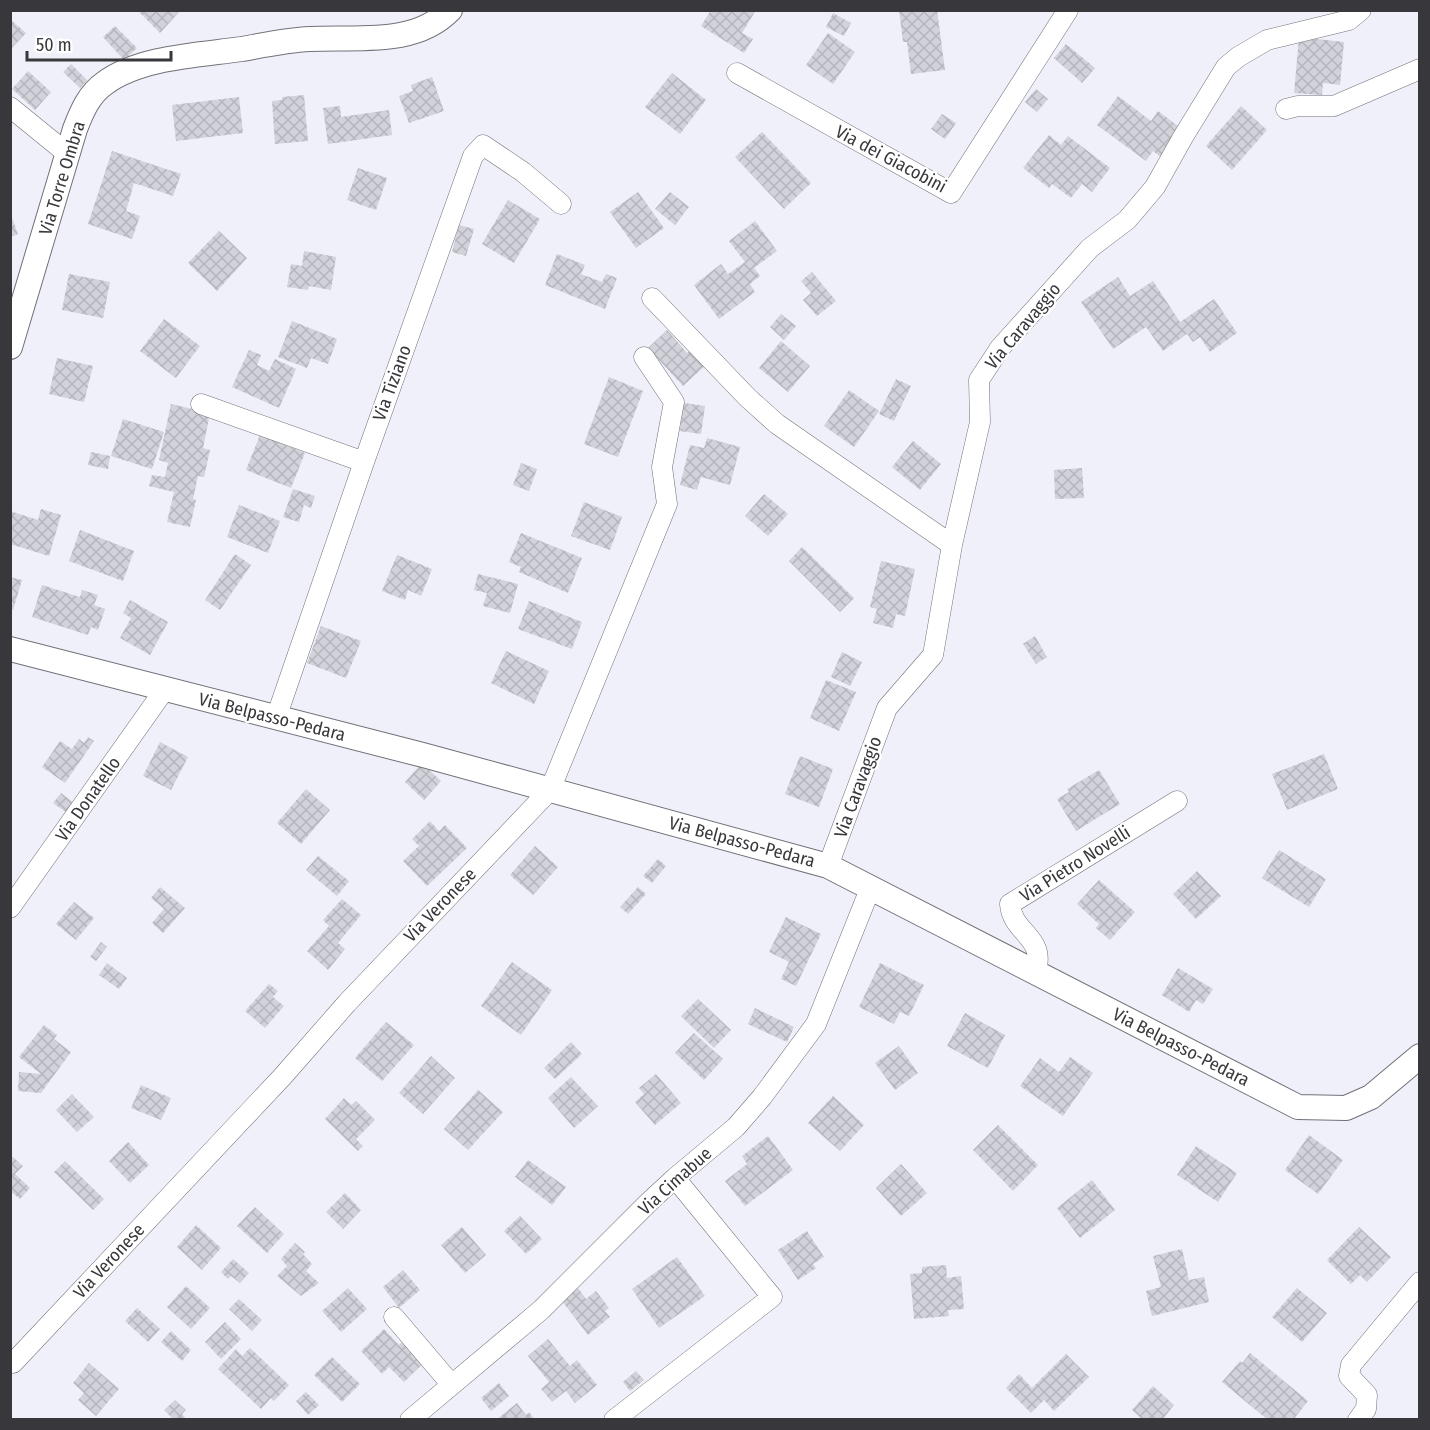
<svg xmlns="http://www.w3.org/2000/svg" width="1430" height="1430" font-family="'Fira Sans Condensed',sans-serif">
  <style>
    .building { fill: url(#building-cross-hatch) }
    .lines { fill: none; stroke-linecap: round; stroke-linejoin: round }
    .minor-casing { stroke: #717179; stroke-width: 21 }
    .tertiary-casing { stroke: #717179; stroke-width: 26 }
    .minor { stroke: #fff; stroke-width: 20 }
    .tertiary { stroke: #fff; stroke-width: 24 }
    .labels { text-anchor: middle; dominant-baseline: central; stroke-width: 4.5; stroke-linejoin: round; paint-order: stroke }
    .street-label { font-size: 18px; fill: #38383c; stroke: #fff }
  </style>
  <defs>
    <pattern id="building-cross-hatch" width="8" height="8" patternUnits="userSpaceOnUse" patternTransform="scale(1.5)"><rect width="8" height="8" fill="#d2d2db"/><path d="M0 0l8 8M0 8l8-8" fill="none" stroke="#b5b5bd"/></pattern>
  </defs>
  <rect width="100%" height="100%" fill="#eff0f9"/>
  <path class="building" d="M137 10H181L160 33Z
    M711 10H756L742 33 753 39 744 53 701 26Z
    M899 10H937L945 70 911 74 907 42H903Z
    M833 13 851 23 844 36 826 27Z
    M10 19 26 33 10 50Z
    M115 26 137 48 124 60 103 37Z
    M828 33 855 52 833 84 806 65Z
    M1299 37 1344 42 1340 85 1323 83 1322 95 1294 93Z
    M1066 44 1095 68 1082 83 1054 58Z
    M71 64 87 80 80 88 63 72Z
    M28 71 51 92 35 110 12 89Z
    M672 73 706 100 680 134 645 107Z
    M432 77 444 111 409 123 399 96 413 91 411 85Z
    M1036 89 1048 99 1037 112 1025 102Z
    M304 95 308 141 275 144 272 101 282 100V97Z
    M1118 96 1151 121 1158 111 1182 129 1162 158 1153 151 1146 161 1097 125Z
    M239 97 243 133 176 141 172 105Z
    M340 106 341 117 389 110 392 135 328 144 323 108Z
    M1241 106 1267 130 1232 170 1206 146Z
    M942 114 956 123 945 139 931 129Z
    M762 132 811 183 784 209 735 157Z
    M1049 135 1061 145 1068 136 1110 168 1092 192 1082 184 1071 198 1052 184 1049 188 1023 168Z
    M112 151 181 174 173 196 134 183 126 211 140 216 132 239 88 224Z
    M358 168 387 178 376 210 347 200Z
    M638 192 664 228 636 248 610 212Z
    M670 192 689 207 675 225 655 209Z
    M508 200 540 219 514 263 482 244Z
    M11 215 18 234 11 237Z
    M755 221 777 251 754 268 760 276 750 284 755 292 719 319 694 285 721 264 728 274 745 262 729 241Z
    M459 225 474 229 466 256 452 252Z
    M219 231 247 258 217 291 188 263Z
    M304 251 336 257 331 290 309 286 308 290 287 287 291 264 302 266Z
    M557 254 585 265 581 274 602 282 606 274 617 278 605 309 545 285Z
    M812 272 836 301 817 316 803 300 811 293 801 281Z
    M69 274 110 282 103 318 62 310Z
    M1118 277 1130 296 1153 281 1180 322 1214 299 1237 333 1210 352 1200 337 1193 342 1187 334 1163 351 1146 327 1113 349 1081 302Z
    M781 314 796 326 784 340 770 327Z
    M164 319 200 346 176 378 140 351Z
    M292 321 337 339 328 364 311 358 307 368 278 357Z
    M667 330 687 353 693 348 708 363 683 386 648 348Z
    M781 341 810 366 788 392 759 368Z
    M249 350 261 355 257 365 269 371 275 359 296 369 279 408 232 387Z
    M57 358 93 366 84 402 49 394Z
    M609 377 643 391 618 457 584 444Z
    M896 379 911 386 894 421 879 414Z
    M849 390 879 411 854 447 824 426Z
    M684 403 705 406 701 434 680 431Z
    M171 404 210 413 203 448 210 450 204 477 198 476 193 499 196 500 190 527 167 522 174 492 149 486 152 475 165 477 168 463 159 460Z
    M123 419 164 432 152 469 111 456Z
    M260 435 305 453 291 488 246 470Z
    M707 438 740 447 730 485 701 477 697 490 680 485 690 445 704 448Z
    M913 441 941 464 920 490 892 467Z
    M91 452 110 456 108 469 88 465Z
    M521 463 537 469 529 491 513 485Z
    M1082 468 1084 498 1055 499 1054 470Z
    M293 489 315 496 311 508 304 505 299 522 283 517Z
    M764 494 788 514 768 536 745 516Z
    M584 502 622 517 610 550 571 536Z
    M239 505 280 521 268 553 227 537Z
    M41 509 61 515 49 556 10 544V511L38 520Z
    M80 530 134 551 123 581 69 561Z
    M521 533 582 558 568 593 519 572 521 567 509 562Z
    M802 547 854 598 840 612 789 561Z
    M235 554 251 565 220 610 205 600Z
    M397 555 432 569 421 596 408 590 405 600 382 591Z
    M881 561 915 569 905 616 896 614 893 628 873 623 877 609 870 607Z
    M478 574 518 584 510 613 483 606 487 593 474 590Z
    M10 577 22 580 13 610 10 609Z
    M42 585 80 597 82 590 98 595 94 605 105 609 98 630 91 627 88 635 32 617Z
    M130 600 168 622 150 655 120 638 131 618 123 613Z
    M529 601 582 622 572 649 518 629Z
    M321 626 361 641 346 678 307 663Z
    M1035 636 1047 657 1036 664 1023 644Z
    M506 651 549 671 534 704 491 683Z
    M842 652 862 662 850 686 831 677Z
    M826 680 856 692 839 731 810 718Z
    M88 737 94 741 65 783 42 767 60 741 72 749 79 739 84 743Z
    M160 742 188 757 171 790 143 776Z
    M1324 754 1338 789 1287 810 1272 774Z
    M800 756 833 769 819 807 785 794Z
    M422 763 441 781 424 800 405 782Z
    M1099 770 1120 804 1076 831 1057 799 1069 792 1067 789Z
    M306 789 330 810 301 844 277 823Z
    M61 793 74 803 67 813 53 803Z
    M430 821 439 831 445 825 467 848 427 886 403 861 419 846 412 839Z
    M535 846 558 867 533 895 510 875Z
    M1279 850 1326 879 1309 907 1262 878Z
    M318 856 349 881 337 896 306 870Z
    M658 859 666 866 652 883 643 876Z
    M1197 871 1221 896 1196 919 1173 894Z
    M1099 880 1135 912 1110 940 1096 928 1099 924 1077 904Z
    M160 887 185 908 163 933 152 923 164 909 151 898Z
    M638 887 646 894 628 914 620 907Z
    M342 899 361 915 338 943 345 949 328 970 307 951 329 926 323 920Z
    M74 902 94 918 76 940 56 924Z
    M786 917 821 934 796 986 781 979 789 962 769 952Z
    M101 942 107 947 96 961 90 957Z
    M512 962 552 990 521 1035 481 1006Z
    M107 963 127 978 119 989 99 975Z
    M880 963 924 985 909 1016 900 1012 894 1024 859 1007Z
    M1178 968 1213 989 1203 1004 1196 1000 1189 1012 1162 995Z
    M269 984 278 991 273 997 284 1006 265 1028 245 1011Z
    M698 999 731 1030 714 1048 681 1016Z
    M755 1008 794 1027 787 1042 748 1024Z
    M965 1013 1005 1035 988 1068 947 1046Z
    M386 1022 414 1045 382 1081 355 1058Z
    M44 1025 57 1035 54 1039 71 1052 41 1093 18 1091 19 1072 41 1074 19 1057Z
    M694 1033 723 1059 704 1080 675 1053Z
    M571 1042 582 1054 555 1079 544 1068Z
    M899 1046 918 1073 895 1090 875 1063Z
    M431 1056 455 1078 423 1114 399 1093Z
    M1070 1057 1093 1073 1063 1116 1020 1086 1040 1058 1059 1072Z
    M656 1074 681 1103 655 1125 635 1102 644 1094 639 1088Z
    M571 1077 598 1106 574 1128 548 1098Z
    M141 1085 171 1098 161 1120 131 1108Z
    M478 1090 503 1112 468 1150 444 1129Z
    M72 1094 94 1117 77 1132 56 1110Z
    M833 1096 864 1125 840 1151 808 1123Z
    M344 1098 351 1105 356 1101 375 1120 356 1139 363 1146 358 1151 325 1119Z
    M998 1125 1038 1165 1013 1191 973 1150Z
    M1309 1135 1343 1160 1318 1194 1285 1170Z
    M768 1136 793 1170 745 1206 725 1181 747 1164 742 1156Z
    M128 1142 149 1165 130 1183 109 1161Z
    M1196 1146 1237 1173 1218 1202 1177 1175Z
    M13 1157 23 1166 15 1174 30 1188 20 1199 10 1191V1160Z
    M528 1160 566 1187 552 1205 515 1177Z
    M65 1161 104 1199 93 1210 54 1172Z
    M901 1164 927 1193 901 1216 876 1188Z
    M1092 1180 1115 1210 1080 1238 1057 1208Z
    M345 1193 361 1210 343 1229 326 1212Z
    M255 1207 284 1234 267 1253 237 1226Z
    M520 1216 542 1239 526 1254 504 1231Z
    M196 1225 221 1248 202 1270 177 1247Z
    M462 1227 486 1255 465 1273 441 1245Z
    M1359 1227 1391 1257 1367 1282 1360 1275 1351 1284 1327 1260Z
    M807 1231 824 1257 813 1264 816 1268 798 1280 778 1250Z
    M295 1243 305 1252 303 1254 312 1264 306 1271 319 1283 301 1296 277 1276 287 1266 281 1259Z
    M1182 1249 1189 1280 1204 1277 1209 1302 1152 1316 1146 1291 1161 1287 1153 1256Z
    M677 1257 705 1296 659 1328 632 1289Z
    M233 1259 249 1273 240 1283 231 1276 228 1279 221 1272Z
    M946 1265 947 1278 961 1276 964 1309 948 1310 949 1316 914 1319 910 1274 922 1273V1267Z
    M403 1270 420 1290 399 1308 383 1287Z
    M186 1286 210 1308 191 1329 167 1307Z
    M348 1288 367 1309 341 1332 322 1311Z
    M578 1288 586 1299 596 1291 609 1308 605 1311 610 1317 588 1335 562 1301Z
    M1297 1288 1327 1313 1302 1342 1272 1317Z
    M239 1299 262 1320 252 1331 229 1309Z
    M137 1308 160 1329 148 1342 125 1321Z
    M225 1322 241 1339 221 1359 205 1342Z
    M384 1329 399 1345 403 1341 424 1363 404 1382 389 1367 382 1374 361 1351Z
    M171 1331 191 1350 182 1361 161 1342Z
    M548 1339 570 1366 577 1360 597 1385 575 1403 566 1391 552 1402 541 1389 549 1382 528 1356Z
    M250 1348 289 1385 274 1401 271 1398 261 1409 218 1369 236 1349 242 1356Z
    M1250 1353 1308 1401 1293 1420H1268L1222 1382 1240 1361 1242 1363Z
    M1066 1354 1089 1377 1054 1411 1044 1400 1031 1413 1006 1388 1019 1374 1032 1388Z
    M332 1357 360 1384 342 1402 314 1375Z
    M89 1363 119 1389 96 1416 78 1400 84 1393 73 1383Z
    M636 1371 644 1380 630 1391 623 1382Z
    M499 1383 509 1396 491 1411 481 1398Z
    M1153 1386 1174 1405 1162 1420H1143L1132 1410Z
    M306 1392 319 1405 308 1415 296 1401Z
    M175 1400 186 1410 182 1414 187 1420H174L164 1410Z
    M517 1403 526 1415 529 1412 535 1420H496Z"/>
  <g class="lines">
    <g class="minor-casing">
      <path id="minor" d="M737 73 951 193 1068 10
        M10 107 69 155
        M1286 109 1298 106H1334L1420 69
        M652 298 748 398 777 424 952 545
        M201 404 364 462
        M276 718 364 462 473 156 483 145 523 172 561 204
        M828 866 887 708 933 655 952 545 980 422 979 380 1000 348 1090 248 1127 220 1155 187 1183 137 1226 67 1238 57 1267 40 1349 20 1361 10
        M10 908 165 689
        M1035 973C1048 937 1012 934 1010 904L1177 801
        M394 1317 451 1384
        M13 1363 283 1076 347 1003 550 790 667 504 662 467 674 402 644 357
        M410 1420 541 1310 649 1202 675 1178 736 1127 762 1097 816 1024 870 889
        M614 1420 772 1297 675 1178
        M1358 1420 1366 1409 1367 1395 1349 1376 1351 1365 1420 1282"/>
    </g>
    <g class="tertiary-casing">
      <path id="tertiary" d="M10 347 75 129C82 111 89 94 105 83 140 57 200 55 242 49 264 45 287 40 310 39 356 36 414 47 450 10
        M10 649 423 755 828 866 1298 1107 1346 1108 1371 1097 1420 1056"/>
    </g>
    <use href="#minor" class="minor"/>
    <use href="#tertiary" class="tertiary"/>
  </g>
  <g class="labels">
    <g class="street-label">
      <text transform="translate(891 159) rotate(28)">Via dei Giacobini</text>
      <text transform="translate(62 178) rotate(-73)">Via Torre Ombra</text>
      <text transform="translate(1023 326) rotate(-50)">Via Caravaggio</text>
      <text transform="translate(392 383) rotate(-70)">Via Tiziano</text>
      <text transform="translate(272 717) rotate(14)">Via Belpasso-Pedara</text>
      <text transform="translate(858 787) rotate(-70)">Via Caravaggio</text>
      <text transform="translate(88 799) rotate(-55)">Via Donatello</text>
      <text transform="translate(742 842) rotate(15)">Via Belpasso-Pedara</text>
      <text transform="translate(1075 864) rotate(-32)">Via Pietro Novelli</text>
      <text transform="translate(440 905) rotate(-46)">Via Veronese</text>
      <text transform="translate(1181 1047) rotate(27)">Via Belpasso-Pedara</text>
      <text transform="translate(675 1181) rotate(-42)">Via Cimabue</text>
      <text transform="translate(109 1261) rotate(-47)">Via Veronese</text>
    </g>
  </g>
  <rect width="1430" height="1430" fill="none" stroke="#38383c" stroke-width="24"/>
  <path d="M27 51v9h144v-9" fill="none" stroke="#38383c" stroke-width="3"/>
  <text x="36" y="51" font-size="18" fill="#38383c" stroke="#ffffff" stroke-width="4.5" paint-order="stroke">50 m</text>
</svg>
